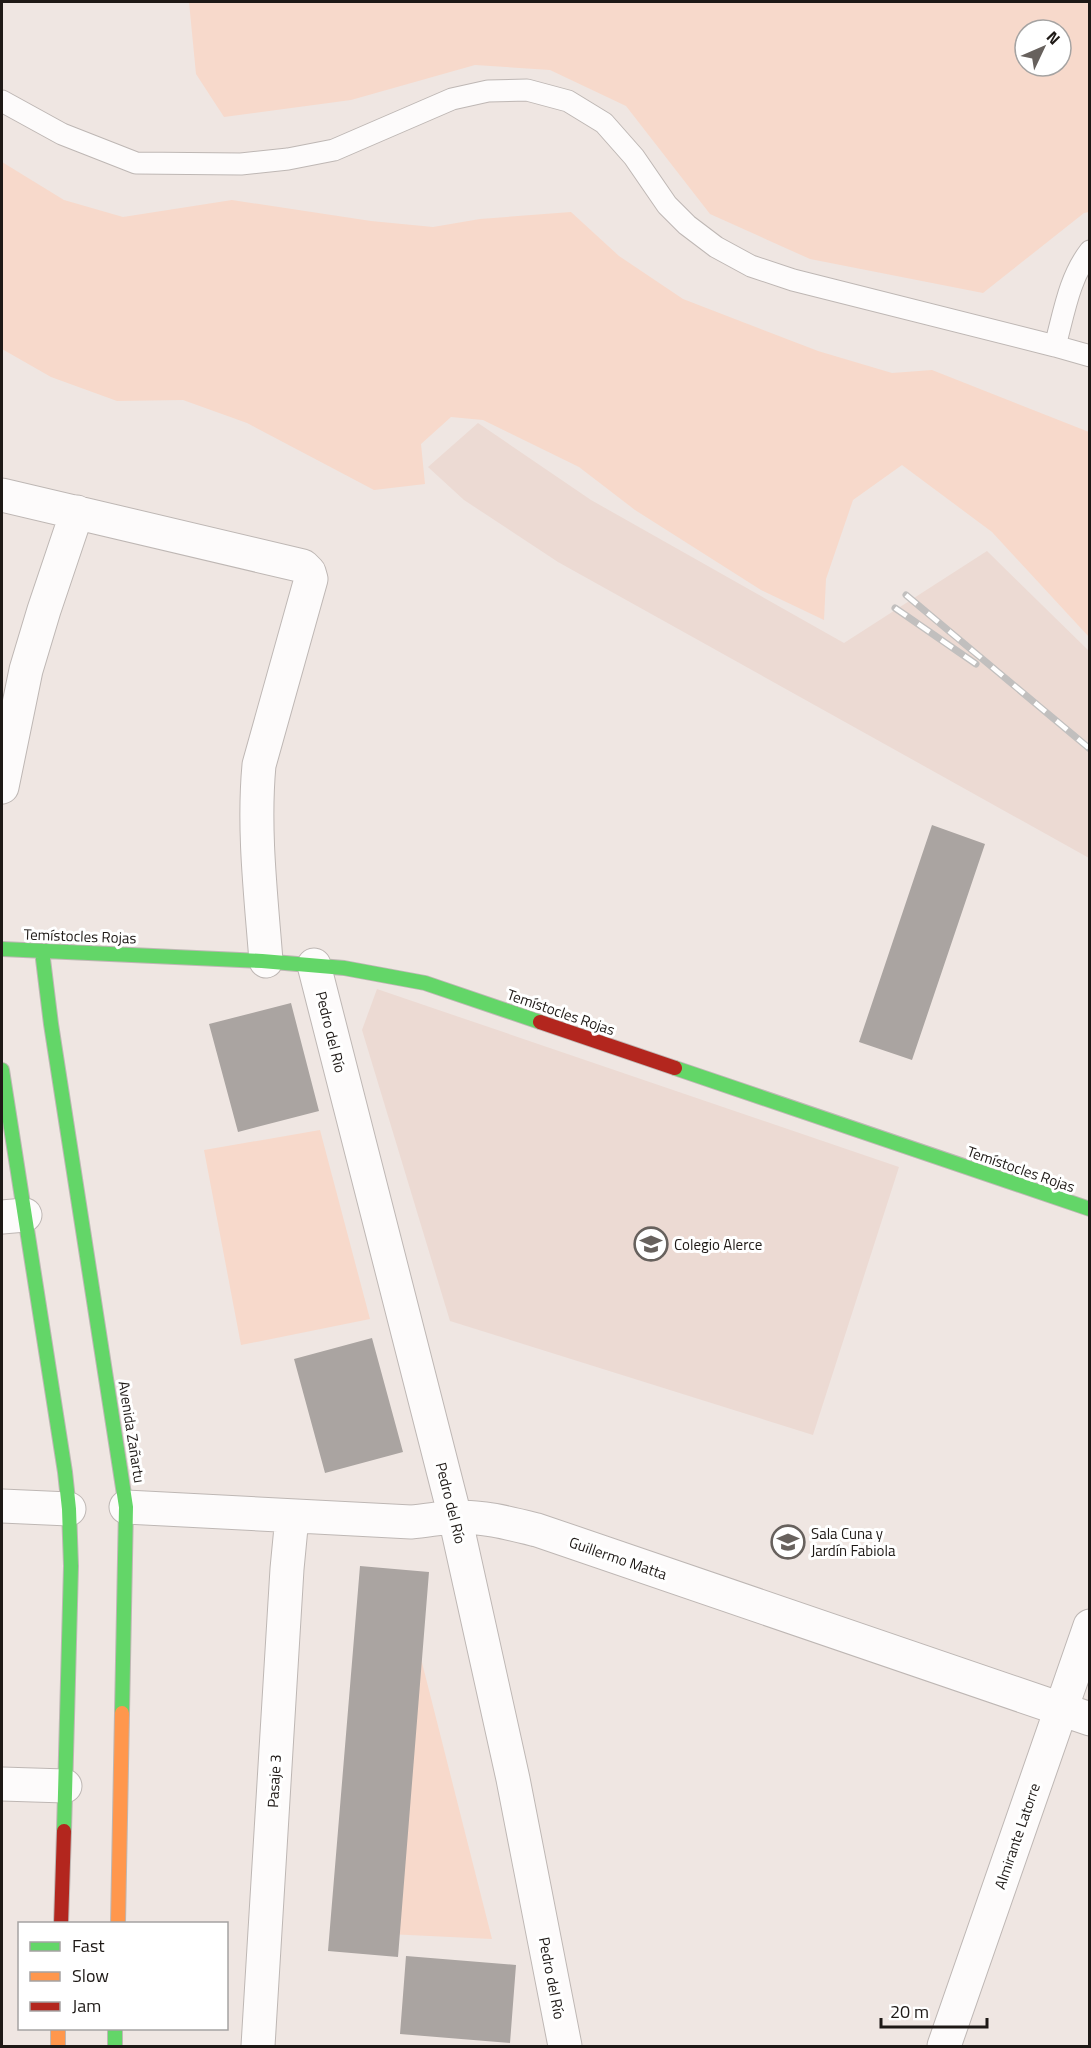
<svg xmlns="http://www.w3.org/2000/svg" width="1091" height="2048" font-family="'Titillium Web',sans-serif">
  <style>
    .built { fill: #ecdad3 }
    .green { fill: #f7d9cb; fill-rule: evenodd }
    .building { fill: #aaa4a1 }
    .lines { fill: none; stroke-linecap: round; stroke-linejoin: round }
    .lane-casing { stroke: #beb7b4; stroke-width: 23 }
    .street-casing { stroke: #beb7b4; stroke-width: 35 }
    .fast-casing { stroke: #beb7b4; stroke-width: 16 }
    .slow-casing { stroke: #beb7b4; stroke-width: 16 }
    .jam-casing { stroke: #beb7b4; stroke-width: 16 }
    .lane { stroke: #fdfbfb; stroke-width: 21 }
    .street { stroke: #fdfbfb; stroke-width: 33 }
    .fast { stroke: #63d668; stroke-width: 14 }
    .slow { stroke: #ff974d; stroke-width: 14 }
    .jam { stroke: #b3261e; stroke-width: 14 }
    .rail-casing { stroke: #c1bfbe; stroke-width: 7 }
    .rail { stroke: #fff; stroke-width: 4.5; stroke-dasharray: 14; stroke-linecap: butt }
    .labels { text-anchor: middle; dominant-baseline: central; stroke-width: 6; stroke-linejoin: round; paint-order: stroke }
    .street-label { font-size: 15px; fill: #1e1916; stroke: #fff }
    .poi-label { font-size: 15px; fill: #1e1916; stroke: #fff; text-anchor: start }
  </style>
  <rect width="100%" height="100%" fill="#efe6e2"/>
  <path class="built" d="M478 423 591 500 844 643 987 551 1089 651V858L558 562 464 500 428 467Z
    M377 989 899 1167 813 1435 450 1321 362 1030Z"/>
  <path class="green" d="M189 2H1089V212L1084 213 983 293 810 259 710 214 626 106 550 70 475 65 351 100 224 117 196 74ZM1025 30H1061V66H1025Z
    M2 162 64 200 123 217 232 200 371 221 433 227 480 219 571 212 619 256 683 299 818 351 892 373 932 370 1089 432V637L992 532 902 465 853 500 826 579 824 620 761 590 635 510 579 467 483 420 451 417 421 444 425 484 374 490 247 423 183 400 117 401 51 377 2 349Z
    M320 1130 370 1319 241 1345 204 1150Z
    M414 1631 492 1939 388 1934Z"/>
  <path class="building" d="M932 825 985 844 912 1060 859 1042Z
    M291 1003 319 1111 238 1132 209 1024Z
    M372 1338 403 1452 325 1473 294 1359Z
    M360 1566 429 1572 398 1957 328 1951Z
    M406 1956 516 1965 510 2043 400 2034Z"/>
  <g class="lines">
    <g class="lane-casing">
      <path id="lane" d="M2 101 62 134 136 163 241 164 288 159 334 150 452 99 488 91 527 90 568 101 604 123 634 157 667 205 687 225 716 247 751 266 793 280 1055 346 1090 356
        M1055 346C1064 313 1069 278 1090 251"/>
    </g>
    <g class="street-casing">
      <path id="street" d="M2 495 303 566 309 572 311 579 259 765C253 830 261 896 266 961
        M2 787 26 670 44 610 77 512
        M314 965 455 1517 513 1779 565 2046
        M2 1217 25 1215
        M2 1506 69 1509
        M126 1507 411 1522C425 1521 439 1518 453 1517 482 1516 509 1523 537 1530L1090 1719
        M2 1784 65 1786
        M258 2046 287 1569 292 1517
        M944 2046 1090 1626"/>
    </g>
    <g class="fast-casing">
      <path id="fast" d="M2 949 262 961 344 968 425 983 540 1022
        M42 951 51 1024 126 1507 122 1713
        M675 1068 1090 1209
        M2 1070 65 1472 69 1509 71 1566 64 1831
        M115 2028V2046"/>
    </g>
    <g class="slow-casing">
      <path id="slow" d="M118 1924 122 1713
        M58 2028V2046"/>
    </g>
    <g class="jam-casing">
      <path id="jam" d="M540 1022 675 1068
        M61 1924 64 1831"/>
    </g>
    <use href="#lane" class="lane"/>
    <use href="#street" class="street"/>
    <use href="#fast" class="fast"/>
    <use href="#slow" class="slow"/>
    <use href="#jam" class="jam"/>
    <g class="rail-casing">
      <path id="rail" d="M906 595 1090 749
        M895 608 976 664"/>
    </g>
    <use href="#rail" class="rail"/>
  </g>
  <defs>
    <g id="school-ring" transform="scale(1.725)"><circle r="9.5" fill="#fff" stroke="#67615d" stroke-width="1.5"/><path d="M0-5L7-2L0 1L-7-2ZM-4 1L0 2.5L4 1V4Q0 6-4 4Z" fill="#67615d"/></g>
  </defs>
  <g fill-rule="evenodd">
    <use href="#school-ring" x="651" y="1244"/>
    <use href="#school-ring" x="788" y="1542"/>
  </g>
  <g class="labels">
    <g class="street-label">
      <text transform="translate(80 936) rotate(2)">Temístocles Rojas</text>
      <text transform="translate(561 1012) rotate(19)">Temístocles Rojas</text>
      <text transform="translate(331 1032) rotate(76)">Pedro del Río</text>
      <text transform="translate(1021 1169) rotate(19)">Temístocles Rojas</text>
      <text transform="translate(132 1432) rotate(81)">Avenida Zañartu</text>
      <text transform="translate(451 1503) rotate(76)">Pedro del Río</text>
      <text transform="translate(618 1558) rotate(19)">Guillermo Matta</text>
      <text transform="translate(274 1781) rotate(-87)">Pasaje 3</text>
      <text transform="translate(1017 1836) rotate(-71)">Almirante Latorre</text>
      <text transform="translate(552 1978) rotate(79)">Pedro del Río</text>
    </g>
    <g class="poi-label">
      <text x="674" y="1244">Colegio Alerce</text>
      <text x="811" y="1533">Sala Cuna y<tspan x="811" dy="17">Jardín Fabiola</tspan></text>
    </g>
  </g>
  <rect width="1091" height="2048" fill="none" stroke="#1e1916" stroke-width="6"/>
  <rect x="18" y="1922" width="210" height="108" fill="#ffffff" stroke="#a5a3a2" stroke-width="1.5"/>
  <rect x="30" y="1942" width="30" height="9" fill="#63d668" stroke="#a5a3a2" stroke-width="1.5"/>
  <text x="72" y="1952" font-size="18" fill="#1e1916">Fast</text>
  <rect x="30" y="1972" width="30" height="9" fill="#ff974d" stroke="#a5a3a2" stroke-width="1.5"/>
  <text x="72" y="1982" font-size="18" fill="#1e1916">Slow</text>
  <rect x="30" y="2002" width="30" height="9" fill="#b3261e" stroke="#a5a3a2" stroke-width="1.5"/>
  <text x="72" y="2012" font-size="18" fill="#1e1916">Jam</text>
  <g transform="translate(1043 48) rotate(46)"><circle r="28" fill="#ffffff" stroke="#a5a3a2" stroke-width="1.5"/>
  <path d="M0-4.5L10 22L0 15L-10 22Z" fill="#67615d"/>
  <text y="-9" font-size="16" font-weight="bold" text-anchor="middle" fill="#1e1916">N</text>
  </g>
  <path d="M881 2018v9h106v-9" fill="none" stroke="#1e1916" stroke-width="3"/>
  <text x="890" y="2018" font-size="18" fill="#1e1916" stroke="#ffffff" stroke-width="4.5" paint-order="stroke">20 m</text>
</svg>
